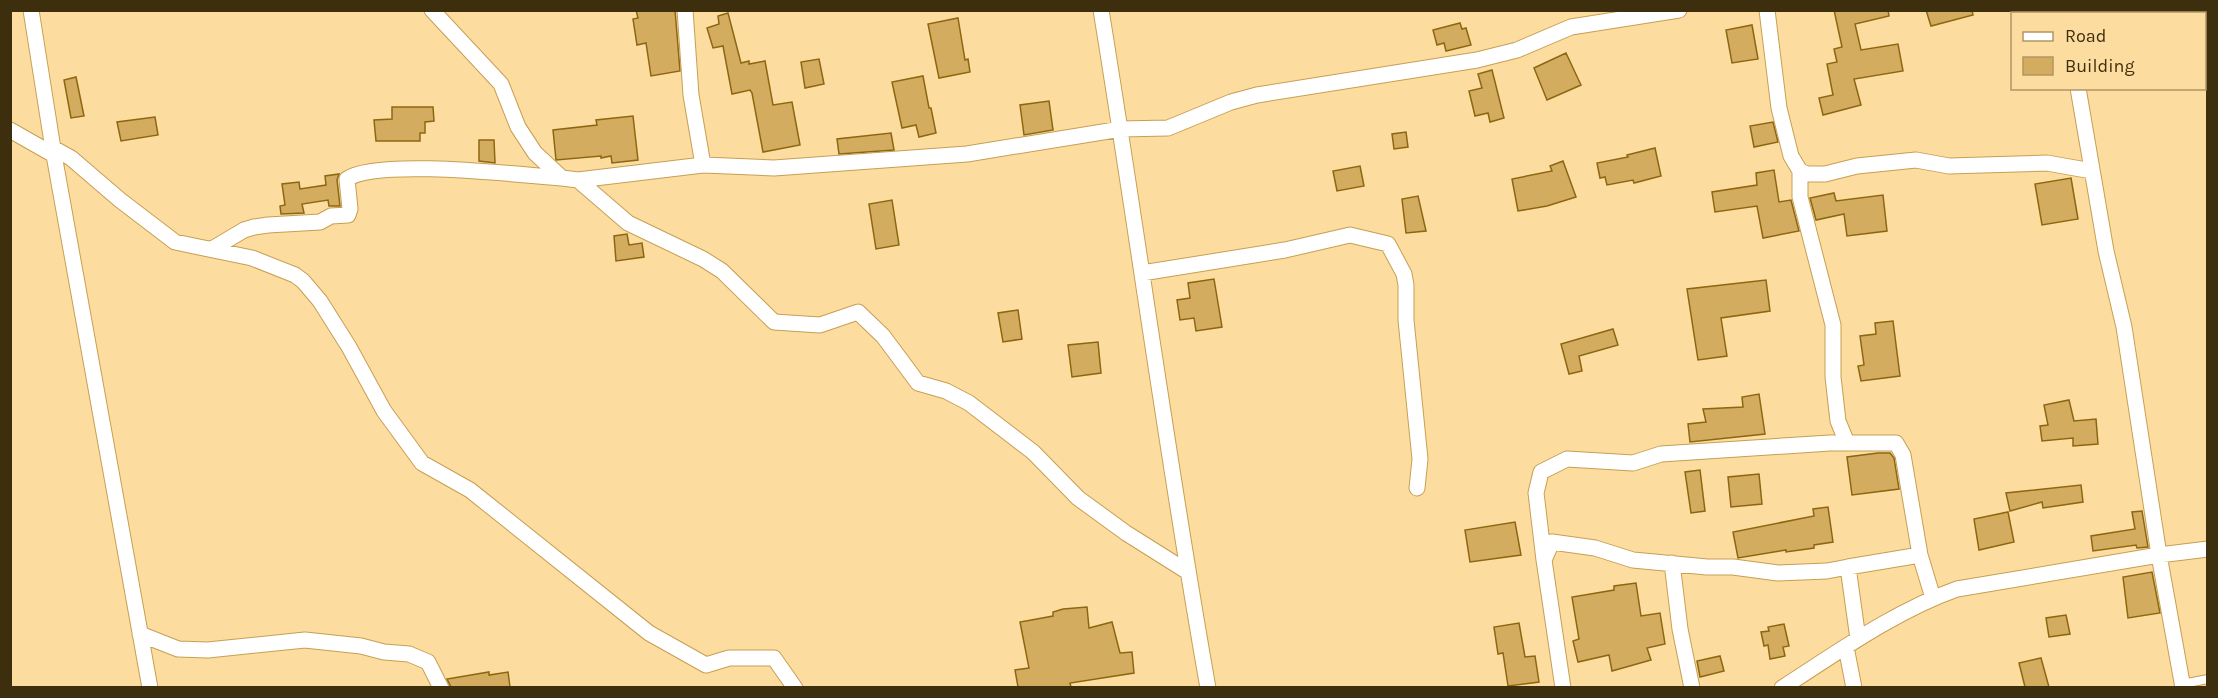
<svg xmlns="http://www.w3.org/2000/svg" width="2218" height="698" font-family="Karla,sans-serif">
  <style>
    .building { fill: #d4ac60; stroke: #8c6711; stroke-width: 1.5 }
    .lines { fill: none; stroke-linecap: round; stroke-linejoin: round }
    .lane-casing { stroke: #c79f53; stroke-width: 10 }
    .street-casing { stroke: #c79f53; stroke-width: 17 }
    .lane { stroke: #fff; stroke-width: 8 }
    .street { stroke: #fff; stroke-width: 15 }
  </style>
  <rect width="100%" height="100%" fill="#fddca0"/>
  <path class="building" d="M636 10H675L680 71 651 76 646 43 637 45 633 19 638 18Z
    M1834 10H1888L1889 16 1855 24 1861 50 1898 44 1903 71 1854 79 1861 105 1823 115 1819 98 1833 95 1827 64 1837 62 1834 49 1842 47Z
    M1926 10H1972L1973 15 1931 26Z
    M728 13 741 63 749 61V64L765 61 773 105 792 102 800 145 763 152 752 93 750 90 732 94 723 46 713 48 707 28 719 24 718 16Z
    M958 18 965 60 968 59 970 72 939 78 928 24Z
    M1460 23 1462 29 1466 28 1471 45 1446 51 1444 43 1437 45 1433 30Z
    M1752 25 1758 59 1732 63 1726 30Z
    M1566 53 1581 85 1547 100 1534 68Z
    M819 59 824 84 805 88 801 62Z
    M1492 70 1504 118 1490 122 1488 113 1475 116 1469 91 1482 88 1478 74Z
    M923 76 929 108H931L936 133 919 137 916 125 902 128 892 82Z
    M76 77 84 116 71 118 64 80Z
    M1049 101 1053 130 1024 135 1020 105Z
    M392 107H433L434 121 425 122V133H420V141H376L374 120 392 119Z
    M633 116 638 160 612 163 611 156 601 158V156L556 160 553 130 597 125 596 120Z
    M155 117 158 135 121 141 117 122Z
    M1773 122 1778 142 1754 147 1750 126Z
    M1406 132 1408 147 1394 149 1392 134Z
    M891 133 894 150 839 154 837 139Z
    M479 140H494L495 163 479 161Z
    M1655 148 1661 176 1634 183 1633 180 1607 185 1605 177 1600 178 1597 163 1628 157 1627 155Z
    M1563 161 1576 197 1547 206 1518 211 1512 179 1552 171 1550 166Z
    M1360 166 1364 186 1337 191 1333 171Z
    M1774 170 1779 202 1791 200 1799 231 1763 238 1757 206 1715 212 1712 192 1757 185 1756 173Z
    M339 174 337 180 340 206H329L328 200 302 204 304 213 281 214 280 206 285 205 282 184 299 182 300 189 326 185 325 176Z
    M2071 178 2078 219 2042 225 2035 184Z
    M1834 193 1836 201 1883 195 1887 231 1847 236 1844 214 1816 220 1810 198Z
    M1418 196 1426 231 1406 233 1402 199Z
    M892 200 899 245 876 249 869 204Z
    M627 234 629 245 642 243 644 257 616 261 614 236Z
    M1214 279 1222 327 1196 331 1194 318 1180 320 1177 300 1190 298 1188 283Z
    M1766 280 1770 311 1721 318 1727 356 1698 360 1687 289Z
    M1018 310 1022 339 1003 342 998 313Z
    M1893 321 1900 376 1861 381 1858 366 1864 365 1860 336 1876 334 1875 323Z
    M1613 329 1618 345 1579 356 1582 371 1569 374 1561 344Z
    M1098 342 1101 373 1072 377 1068 345Z
    M1759 394 1765 434 1690 442 1688 424 1706 422 1703 409 1743 407 1742 397Z
    M2069 400 2074 421 2096 419 2098 444 2073 446V438L2042 441 2040 426 2048 425 2044 405Z
    M1878 453H1890L1894 458 1899 489 1852 495 1847 457Z
    M1700 470 1705 511 1691 513 1685 472Z
    M1759 474 1762 504 1731 507 1728 477Z
    M2081 485 2083 502 2043 508 2042 502 2010 511 2006 493Z
    M1828 507 1833 542 1814 545V548L1786 552V550L1738 558 1733 532 1814 516 1813 509Z
    M2142 511 2148 547 2137 548 2136 545 2093 551 2091 536 2135 529 2132 512Z
    M2008 512 2014 542 1979 550 1974 519Z
    M1515 522 1521 555 1470 562 1465 530Z
    M2152 572 2160 613 2128 618 2123 577Z
    M1636 583 1641 616 1660 613 1665 644 1647 648 1651 660 1612 671 1609 655 1578 662 1573 641 1579 639 1572 597 1614 590V586Z
    M1087 607 1089 628 1112 622 1120 653 1132 652 1134 673 1070 683 1071 687H1018L1015 670 1029 668 1020 622 1053 616V612L1063 609Z
    M2066 615 2070 634 2049 637 2046 618Z
    M1519 623 1525 657 1535 656 1539 682 1508 686 1503 653 1498 654 1494 627Z
    M1784 624 1789 646 1783 647 1785 656 1770 659 1768 645 1764 646 1761 632 1769 631 1768 627Z
    M1720 656 1724 671 1700 677 1697 661Z
    M2041 658 2049 687H2025L2019 663Z
    M489 672V675L508 672 510 687H451L447 679Z"/>
  <g class="lines">
    <g class="lane-casing">
      <path id="lane" d="M2182 684 2208 679"/>
    </g>
    <g class="street-casing">
      <path id="street" d="M31 10 54 155 150 688
        M432 10 501 84 518 127 535 153 562 178 578 180 703 165 774 168 967 154 1121 129 1168 128 1231 102 1257 95 1477 60 1517 50 1571 27 1679 10
        M685 10 691 95 703 165
        M1101 10C1138 236 1168 463 1208 688
        M1767 10 1779 108 1791 156 1800 171 1807 174H1825L1857 166 1916 160 1949 166 2047 163 2092 171
        M2064 10 2065 14
        M2078 88 2106 251 2124 327 2159 555 2183 688
        M10 130 54 155
        M53 148 71 158 120 200 175 242 252 258 295 275 303 281 320 301 349 347 384 411 422 463 470 490 649 633 706 665 729 658H774L795 688
        M1800 171V197L1833 325V377L1838 421 1847 443
        M578 180 628 223 703 259 722 271 774 322 820 325 858 312 883 336 918 383 946 391 969 403 1033 452 1078 498 1126 533 1188 572
        M212 249 244 230 254 227 268 225 320 222 331 216 348 215 350 209 347 179C376 158 521 175 562 178
        M1142 273 1285 250 1350 235 1388 244 1404 274 1406 285V320L1420 459 1417 488
        M1544 560 1536 493 1541 472 1567 459 1633 463 1661 454 1830 443H1896L1903 455 1920 555 1933 598
        M1672 563 1680 629 1692 688
        M1848 567 1920 555
        M140 634 178 649 208 650 305 640 361 646 384 652 409 654 428 662 441 688
        M1846 647 1854 688
        M1563 688 1544 560 1552 542 1595 548 1633 560 1707 567H1733L1778 573 1827 571 1848 567 1858 639
        M1782 688C1838 652 1895 611 1957 589L2159 555 2208 549"/>
    </g>
    <use href="#lane" class="lane"/>
    <use href="#street" class="street"/>
  </g>
  <rect width="2218" height="698" fill="none" stroke="#3d2e0d" stroke-width="24"/>
  <rect x="2011" y="12" width="195" height="78" fill="#fddca0" stroke="#b09665" stroke-width="1.5"/>
  <rect x="2023" y="32" width="30" height="9" fill="#ffffff" stroke="#b09665" stroke-width="1.5"/>
  <text x="2065" y="42" font-size="18" fill="#3d2e0d">Road</text>
  <rect x="2023" y="57" width="30" height="18" fill="#d4ac60" stroke="#b09665" stroke-width="1.5"/>
  <text x="2065" y="72" font-size="18" fill="#3d2e0d">Building</text>
</svg>
